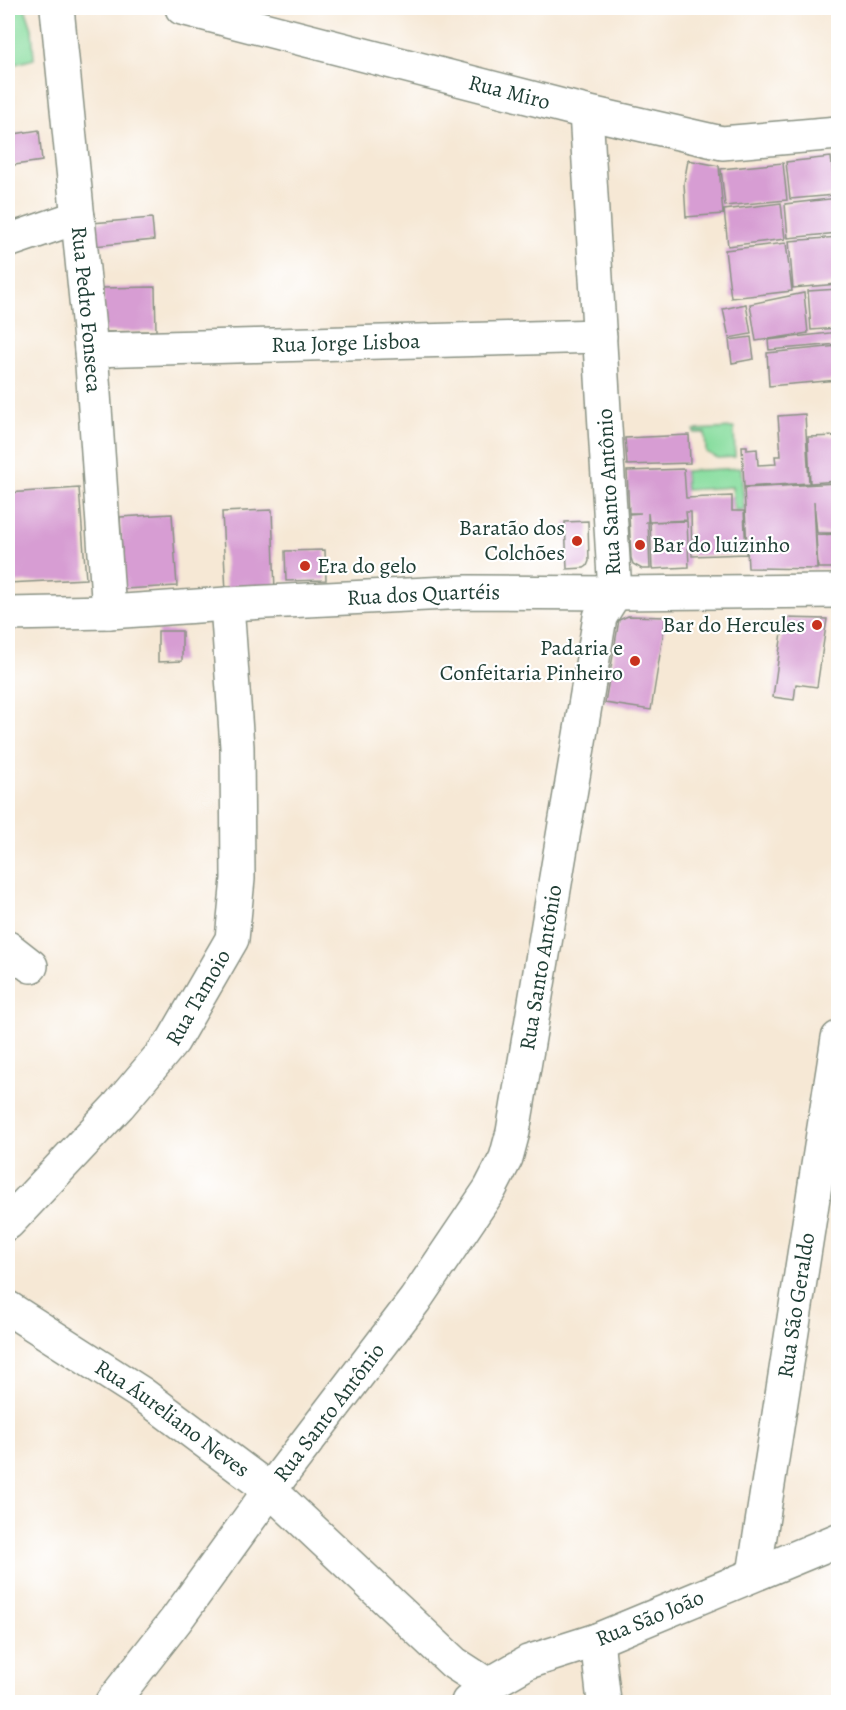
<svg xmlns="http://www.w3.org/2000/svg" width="846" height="1710" font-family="Alegreya,serif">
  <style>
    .green { fill: #88dd9f; stroke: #548d6a; stroke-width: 1.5 }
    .building { fill: #d79dd3 }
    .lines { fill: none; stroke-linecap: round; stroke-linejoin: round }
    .minor-casing { stroke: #8a9284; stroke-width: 36 }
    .minor { stroke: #fff; stroke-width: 33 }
    .poi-dot { fill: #c8321e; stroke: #fff; stroke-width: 2 }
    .labels { text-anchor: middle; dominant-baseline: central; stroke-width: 4.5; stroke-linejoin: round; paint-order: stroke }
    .street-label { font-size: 22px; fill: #1f3d34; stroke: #fff }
    .poi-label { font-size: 22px; fill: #1f3d34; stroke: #fff; text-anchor: end }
  </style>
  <rect width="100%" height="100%" fill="#fff"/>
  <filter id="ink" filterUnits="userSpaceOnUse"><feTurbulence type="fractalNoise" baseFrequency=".0167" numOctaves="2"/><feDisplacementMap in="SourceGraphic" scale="12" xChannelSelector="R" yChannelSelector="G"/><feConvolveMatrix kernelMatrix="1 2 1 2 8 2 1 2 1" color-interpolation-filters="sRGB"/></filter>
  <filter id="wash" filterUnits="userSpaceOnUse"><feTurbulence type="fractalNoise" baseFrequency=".008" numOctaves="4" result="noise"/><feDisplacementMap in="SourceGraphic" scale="24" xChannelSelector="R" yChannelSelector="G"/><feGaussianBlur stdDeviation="1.35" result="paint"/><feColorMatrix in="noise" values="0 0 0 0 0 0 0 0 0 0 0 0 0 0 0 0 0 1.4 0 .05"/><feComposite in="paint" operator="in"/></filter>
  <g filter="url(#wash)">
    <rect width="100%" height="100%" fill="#f6e8d5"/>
    <path class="green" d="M8 8H25L32 29 34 59 8 66Z
      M734 428 735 457 717 458 706 452 705 433H694V430Z
      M741 468 744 510H734L732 487 686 490 685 471Z"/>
    <g id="blocks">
      <path class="building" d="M39 130 42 161 8 166V135Z
        M831 157 835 195 790 199 786 162Z
        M688 160 719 166 723 214 686 217 684 183Z
        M783 163 787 200 725 206 721 169Z
        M838 198V233L788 238 785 204Z
        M781 203 785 239 728 246 724 210Z
        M152 218 154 240 94 246 92 223Z
        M838 237V284L793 288 789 241Z
        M786 243 792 291 731 298 725 250Z
        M155 287 156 331 104 332 103 288Z
        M838 289V328L811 330 808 291Z
        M804 293 808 333 756 341 750 304Z
        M746 304 751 334 729 338 723 309Z
        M838 332V344L769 350 768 340Z
        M751 337 754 359 732 363 729 340Z
        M838 346V380L769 386 767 353Z
        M805 414 809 483 744 487 742 446H747V450L757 449 758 465 776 464 775 456H781L778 416Z
        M689 435 690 463 627 465 625 438Z
        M838 436V481L810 483 808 437Z
        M684 469 686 498 732 496V511H744L746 554 692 556 691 512H686L687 520 649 522 648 513V522H645H648L650 569H642L633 564 631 558 629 514 641 513H629L627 471Z
        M838 483V533H817L814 501 817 569 748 568 744 488Z
        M79 488 86 579 8 583V493Z
        M272 510 275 591 226 593 222 512Z
        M172 514 177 586 124 589 120 517Z
        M588 521 589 561 587 566 584 568 567 569 565 522Z
        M687 521 689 567 652 569 650 522Z
        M838 534V568H818L816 535Z
        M325 550 326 580 286 581 285 551Z
        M628 616 666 617 651 710 605 703 619 620Z
        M784 618 827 619 817 687 796 684 794 700 773 697Z
        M158 631H182V661L158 662Z"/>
    </g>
  </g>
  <g filter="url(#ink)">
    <use href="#blocks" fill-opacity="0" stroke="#8a9284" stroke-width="1.5"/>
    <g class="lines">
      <g class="minor-casing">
        <g id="minor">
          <path id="s1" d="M57 8 91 350 109 612"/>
          <path id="s2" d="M182 8 586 112 722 143 838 133"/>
          <path d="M8 241 78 217"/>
          <path id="s3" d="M91 350 600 336"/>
          <path id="s4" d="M8 614 109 612 227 604 467 592 615 593 838 591"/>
          <path d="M8 948 31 966"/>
          <path id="s5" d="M8 1223 119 1105 173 1041 232 939 238 879 237 747 227 604"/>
          <path id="s6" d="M8 1308 142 1394 270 1490 454 1663 488 1685"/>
          <path id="s7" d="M754 1574 838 1038"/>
          <path d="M597 1640 604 1702"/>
          <path id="s8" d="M112 1702 176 1620 270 1490 415 1300 490 1189 506 1158 513 1132 600 617 615 593 586 112"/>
          <path id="s9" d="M468 1702 488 1685 528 1662 597 1640 838 1540"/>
        </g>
      </g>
      <use href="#minor" class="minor"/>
    </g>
  </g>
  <g class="poi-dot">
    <circle cx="577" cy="541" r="6"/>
    <circle cx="640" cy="545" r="6"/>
    <circle cx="305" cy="566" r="6"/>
    <circle cx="817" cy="625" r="6"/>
    <circle cx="635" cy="661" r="6"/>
  </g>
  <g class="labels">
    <g class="street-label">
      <text stroke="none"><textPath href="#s2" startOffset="338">Rua Miro</textPath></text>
      <text stroke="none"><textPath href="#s1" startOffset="303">Rua Pedro Fonseca</textPath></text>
      <text stroke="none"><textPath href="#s3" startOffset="255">Rua Jorge Lisboa</textPath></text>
      <text transform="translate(609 492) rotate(-93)">Rua Santo Antônio</text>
      <text stroke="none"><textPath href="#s4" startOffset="416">Rua dos Quartéis</textPath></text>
      <text stroke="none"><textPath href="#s8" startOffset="866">Rua Santo Antônio</textPath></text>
      <text stroke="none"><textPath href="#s5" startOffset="296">Rua Tamoio</textPath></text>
      <text stroke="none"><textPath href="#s7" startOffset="272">Rua São Geraldo</textPath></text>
      <text stroke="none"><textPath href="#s8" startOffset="362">Rua Santo Antônio</textPath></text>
      <text stroke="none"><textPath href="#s6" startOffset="198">Rua Áureliano Neves</textPath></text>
      <text stroke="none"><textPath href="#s9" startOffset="202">Rua São João</textPath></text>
    </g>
    <g class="poi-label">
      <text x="565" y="528">Baratão dos<tspan x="565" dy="25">Colchões</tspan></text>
      <text x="652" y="545" text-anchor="start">Bar do luizinho</text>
      <text x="317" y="566" text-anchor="start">Era do gelo</text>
      <text x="805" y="625">Bar do Hercules</text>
      <text x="623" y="648">Padaria e<tspan x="623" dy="25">Confeitaria Pinheiro</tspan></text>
    </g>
  </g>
  <rect width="846" height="1710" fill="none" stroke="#fff" stroke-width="30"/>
</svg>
